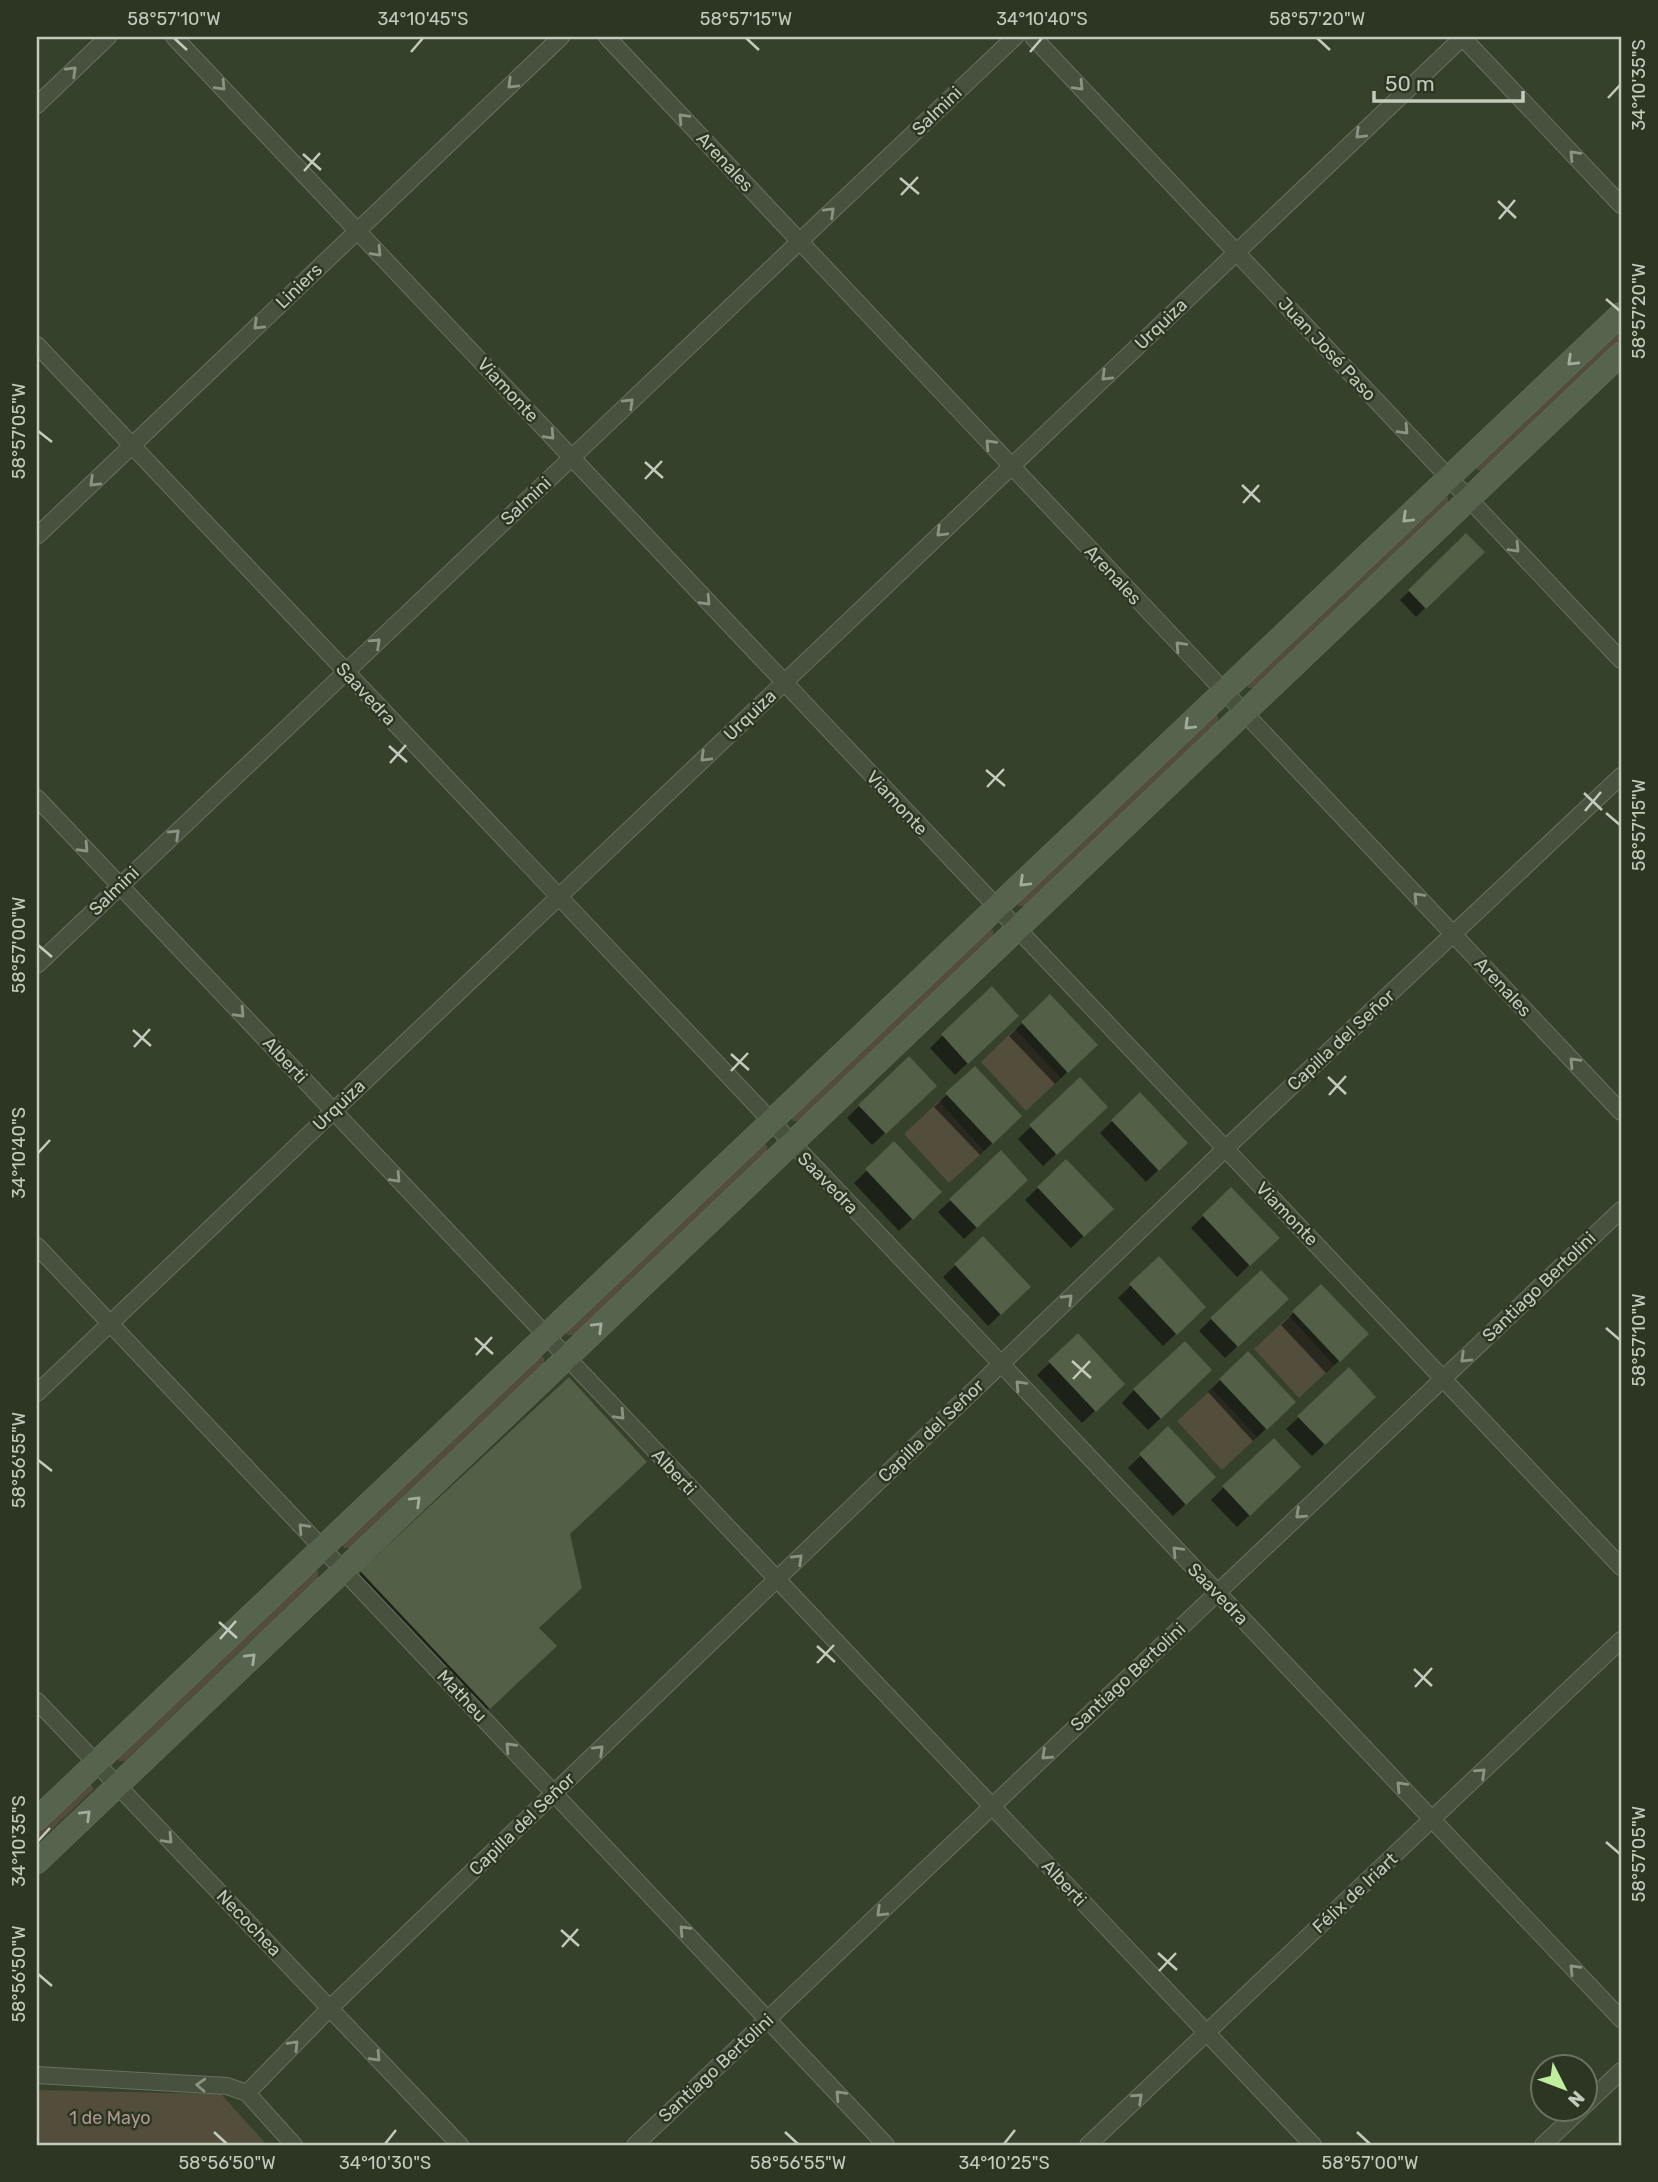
<svg xmlns="http://www.w3.org/2000/svg" width="1658" height="2182" font-family="Rubik,sans-serif">
  <style>
    .green { fill: #524e3b }
    .shadow { fill: #0007 }
    .building { fill: #535f47 }
    .lines { fill: none; stroke-linecap: round; stroke-linejoin: round }
    .minor-casing { stroke: #677160; stroke-width: 18 }
    .secondary-casing { stroke: #677160; stroke-width: 24 }
    .minor { stroke: #47513e; stroke-width: 16 }
    .secondary { stroke: #56644d; stroke-width: 23 }
    .oneway { stroke: #8b9483 }
    .oneway2 { stroke: #a2ac9b }
    .ticks { fill: none; stroke: #c2cbbc; stroke-width: 2.5 }
    .labels { text-anchor: middle; dominant-baseline: central; stroke-width: 5; stroke-linejoin: round; paint-order: stroke }
    .street-label { font-size: 18px; fill: #c2cbbc; stroke: #2c3623 }
    .park-label { font-size: 18px; fill: #ad9791; stroke: #2c3623 }
    .neatline { fill: none; stroke: #c2cbbc; stroke-width: 2.5 }
    .ticks-label { font-size: 18px; text-anchor: middle; fill: #c2cbbc }
  </style>
  <rect width="100%" height="100%" fill="#35412b"/>
  <path class="green" d="M1621 326V341L1484 471 1477 470 1476 467Z
    M1444 496 1448 497V505L1255 688H1248L1247 684Z
    M1214 714 1218 716V723L1025 906H1018L1017 902Z
    M989 929 993 930V938L800 1121H793L791 1117Z
    M1015 1029 1061 1078 1026 1111 981 1062Z
    M939 1101 984 1151 949 1183 904 1134Z
    M763 1143 767 1145V1152L574 1335H567L566 1331Z
    M1289 1316 1334 1365 1299 1398 1254 1349Z
    M540 1356 544 1358V1365L351 1548H344L342 1544Z
    M1212 1389 1257 1437 1222 1470 1177 1421Z
    M314 1569 318 1571V1578L125 1761H118L116 1757Z
    M89 1783 94 1788 92 1791 37 1844V1830Z
    M37 2090 221 2094 267 2145H37Z"/>
  <path class="shadow" d="M1466 536 1482 552 1416 617 1400 600Z
    M991 988 1004 1028 955 1075 930 1048Z
    M1050 997 1095 1045 1055 1084 1009 1036Z
    M975 1068 1020 1116 980 1155 934 1107Z
    M1080 1080 1093 1119 1043 1166 1018 1139Z
    M1140 1094 1186 1143 1146 1182 1100 1133Z
    M922 1098 872 1145 847 1118 859 1106Z
    M894 1144 940 1192 899 1231 854 1183Z
    M1066 1161 1111 1209 1071 1248 1025 1200Z
    M1231 1189 1277 1238 1237 1277 1191 1228Z
    M1014 1192 964 1239 938 1212 951 1200Z
    M983 1239 1029 1287 988 1326 943 1277Z
    M1158 1259 1204 1307 1163 1346 1118 1298Z
    M1321 1286 1367 1334 1326 1373 1281 1325Z
    M1274 1311 1225 1358 1199 1331 1211 1319Z
    M1078 1336 1123 1384 1082 1423 1037 1375Z
    M1248 1353 1282 1414 1253 1441 1208 1392Z
    M568 1380V1533L537 1628 555 1646 483 1714 356 1577Z
    M1197 1383 1148 1430 1122 1403 1134 1390Z
    M1362 1409 1312 1456 1286 1429 1299 1417Z
    M1168 1429 1214 1477 1173 1516 1128 1468Z
    M1286 1480 1237 1527 1211 1500 1224 1487Z"/>
  <path class="building" d="M1466 533 1485 552 1426 609 1408 590Z
    M992 986 1019 1016 968 1064 941 1034Z
    M1050 994 1098 1045 1068 1073 1021 1022Z
    M909 1056 937 1086 886 1134 858 1105Z
    M975 1066 1022 1116 993 1144 945 1093Z
    M1080 1077 1108 1107 1057 1155 1029 1125Z
    M1140 1092 1188 1143 1159 1171 1111 1120Z
    M894 1141 942 1192 913 1220 865 1169Z
    M1001 1150 1028 1180 977 1228 949 1199Z
    M1066 1159 1114 1209 1084 1237 1037 1187Z
    M1231 1187 1280 1238 1250 1266 1202 1215Z
    M983 1236 1031 1287 1001 1315 954 1264Z
    M1159 1256 1206 1307 1177 1335 1129 1284Z
    M1261 1270 1289 1299 1238 1347 1210 1318Z
    M1321 1284 1369 1334 1340 1362 1292 1311Z
    M1078 1333 1125 1384 1096 1412 1048 1361Z
    M1185 1341 1212 1370 1161 1419 1133 1389Z
    M1248 1351 1296 1402 1267 1430 1219 1379Z
    M1349 1367 1376 1397 1325 1445 1297 1416Z
    M569 1377 647 1462 570 1534 582 1588 539 1628 557 1646 490 1709 360 1571Z
    M1168 1426 1216 1477 1186 1505 1139 1454Z
    M1274 1438 1301 1467 1250 1516 1222 1486Z"/>
  <g class="lines">
    <g class="minor-casing">
      <path id="minor" d="M174 37 1621 1567
        M607 37 1621 1112
        M1033 37 1621 660
        M1462 37 1621 205
        M37 105 108 37
        M37 345 1621 2019
        M37 536 561 37
        M37 798 1313 2145
        M37 965 1015 37
        M37 1246 886 2145
        M37 1393 1463 37
        M37 1701 460 2145
        M37 2075 227 2086 247 2093 294 2145
        M247 2093 330 2008 1225 1149 1621 776
        M1584 2106 1621 2071
        M635 2145 1621 1210
        M1088 2145 1621 1640
        M1543 2145 1582 2108"/>
    </g>
    <g class="secondary-casing">
      <path id="secondary" d="M37 1819 1621 314
        M37 1862 1621 354"/>
    </g>
    <use href="#minor" class="minor"/>
    <use href="#secondary" class="secondary"/>
  </g>
  <defs><path id="oneway-chevron" d="M-2-3.5L2.5 0L-2 3.5" fill="none" stroke-width="1.6" stroke-linecap="round" stroke-linejoin="round" transform="scale(1.75)"/></defs>
  <g class="oneway">
    <use href="#oneway-chevron" transform="translate(72 71) rotate(-44)"/>
    <use href="#oneway-chevron" transform="translate(512 84) rotate(136)"/>
    <use href="#oneway-chevron" transform="translate(221 86) rotate(47)"/>
    <use href="#oneway-chevron" transform="translate(1079 86) rotate(47)"/>
    <use href="#oneway-chevron" transform="translate(683 118) rotate(-133)"/>
    <use href="#oneway-chevron" transform="translate(1360 134) rotate(136)"/>
    <use href="#oneway-chevron" transform="translate(1574 155) rotate(-133)"/>
    <use href="#oneway-chevron" transform="translate(830 212) rotate(-44)"/>
    <use href="#oneway-chevron" transform="translate(377 252) rotate(47)"/>
    <use href="#oneway-chevron" transform="translate(258 325) rotate(136)"/>
    <use href="#oneway-chevron" transform="translate(1106 376) rotate(136)"/>
    <use href="#oneway-chevron" transform="translate(629 403) rotate(-44)"/>
    <use href="#oneway-chevron" transform="translate(1404 430) rotate(47)"/>
    <use href="#oneway-chevron" transform="translate(550 435) rotate(47)"/>
    <use href="#oneway-chevron" transform="translate(990 444) rotate(-133)"/>
    <use href="#oneway-chevron" transform="translate(94 482) rotate(136)"/>
    <use href="#oneway-chevron" transform="translate(941 532) rotate(136)"/>
    <use href="#oneway-chevron" transform="translate(1515 548) rotate(47)"/>
    <use href="#oneway-chevron" transform="translate(706 601) rotate(47)"/>
    <use href="#oneway-chevron" transform="translate(376 643) rotate(-43)"/>
    <use href="#oneway-chevron" transform="translate(1180 646) rotate(-133)"/>
    <use href="#oneway-chevron" transform="translate(705 757) rotate(136)"/>
    <use href="#oneway-chevron" transform="translate(175 834) rotate(-44)"/>
    <use href="#oneway-chevron" transform="translate(84 848) rotate(47)"/>
    <use href="#oneway-chevron" transform="translate(1418 897) rotate(-134)"/>
    <use href="#oneway-chevron" transform="translate(240 1013) rotate(47)"/>
    <use href="#oneway-chevron" transform="translate(1574 1062) rotate(-133)"/>
    <use href="#oneway-chevron" transform="translate(396 1178) rotate(47)"/>
    <use href="#oneway-chevron" transform="translate(1068 1299) rotate(-44)"/>
    <use href="#oneway-chevron" transform="translate(1465 1358) rotate(136)"/>
    <use href="#oneway-chevron" transform="translate(1020 1385) rotate(-133)"/>
    <use href="#oneway-chevron" transform="translate(620 1415) rotate(47)"/>
    <use href="#oneway-chevron" transform="translate(1300 1514) rotate(137)"/>
    <use href="#oneway-chevron" transform="translate(303 1528) rotate(-133)"/>
    <use href="#oneway-chevron" transform="translate(1177 1551) rotate(-134)"/>
    <use href="#oneway-chevron" transform="translate(798 1559) rotate(-44)"/>
    <use href="#oneway-chevron" transform="translate(510 1747) rotate(-133)"/>
    <use href="#oneway-chevron" transform="translate(599 1750) rotate(-44)"/>
    <use href="#oneway-chevron" transform="translate(1046 1755) rotate(137)"/>
    <use href="#oneway-chevron" transform="translate(1481 1773) rotate(-43)"/>
    <use href="#oneway-chevron" transform="translate(1401 1786) rotate(-134)"/>
    <use href="#oneway-chevron" transform="translate(168 1839) rotate(46)"/>
    <use href="#oneway-chevron" transform="translate(881 1912) rotate(136)"/>
    <use href="#oneway-chevron" transform="translate(684 1930) rotate(-133)"/>
    <use href="#oneway-chevron" transform="translate(1574 1969) rotate(-134)"/>
    <use href="#oneway-chevron" transform="translate(294 2045) rotate(-46)"/>
    <use href="#oneway-chevron" transform="translate(376 2057) rotate(47)"/>
    <use href="#oneway-chevron" transform="translate(201 2085) rotate(-177)"/>
    <use href="#oneway-chevron" transform="translate(840 2095) rotate(-133)"/>
    <use href="#oneway-chevron" transform="translate(1138 2098) rotate(-43)"/>
  </g>
  <g class="oneway2">
    <use href="#oneway-chevron" transform="translate(1572 361) rotate(136)"/>
    <use href="#oneway-chevron" transform="translate(1407 518) rotate(136)"/>
    <use href="#oneway-chevron" transform="translate(1189 725) rotate(136)"/>
    <use href="#oneway-chevron" transform="translate(1024 882) rotate(136)"/>
    <use href="#oneway-chevron" transform="translate(598 1327) rotate(-44)"/>
    <use href="#oneway-chevron" transform="translate(416 1501) rotate(-44)"/>
    <use href="#oneway-chevron" transform="translate(251 1658) rotate(-44)"/>
    <use href="#oneway-chevron" transform="translate(86 1815) rotate(-44)"/>
  </g>
  <path class="ticks" d="M174 38 187 50M746 38 759 50M1317 38 1330 50M411 52 423 38M1030 52 1042 38M1608 98 1620 85M303 154 321 170M304 171 320 153M900 178 919 194M901 195 918 177M1498 201 1516 218M1499 219 1515 200M1606 299 1620 311M38 431 52 442M645 462 663 478M645 479 662 461M1242 485 1260 502M1243 503 1259 485M389 746 407 762M390 763 406 745M986 770 1005 786M987 787 1004 769M1584 793 1602 810M1585 811 1601 792M1606 813 1620 825M38 945 52 957M133 1030 151 1046M134 1047 150 1029M731 1054 749 1070M731 1071 748 1053M1328 1077 1346 1094M1329 1095 1346 1076M38 1153 50 1140M1606 1328 1620 1340M475 1338 493 1354M476 1355 492 1337M1072 1361 1091 1378M1073 1379 1090 1361M38 1460 52 1471M219 1622 237 1638M220 1639 236 1621M817 1646 835 1662M817 1663 834 1645M1414 1669 1432 1686M1415 1687 1432 1668M38 1841 50 1828M1606 1842 1620 1854M561 1930 579 1946M562 1947 578 1929M1158 1953 1177 1970M1159 1971 1176 1953M38 1974 52 1986M214 2132 227 2144M785 2132 798 2144M1357 2132 1370 2144M385 2144 396 2130M1004 2144 1015 2130"/>
  <g class="labels">
    <g class="street-label">
      <text transform="translate(937 111) rotate(-44)">Salmini</text>
      <text transform="translate(725 162) rotate(47)">Arenales</text>
      <text transform="translate(299 286) rotate(-44)">Liniers</text>
      <text transform="translate(1161 324) rotate(-44)">Urquiza</text>
      <text transform="translate(1327 349) rotate(47)">Juan José Paso</text>
      <text transform="translate(508 390) rotate(47)">Viamonte</text>
      <text transform="translate(526 501) rotate(-43)">Salmini</text>
      <text transform="translate(1113 575) rotate(47)">Arenales</text>
      <text transform="translate(366 694) rotate(47)">Saavedra</text>
      <text transform="translate(750 715) rotate(-44)">Urquiza</text>
      <text transform="translate(897 803) rotate(47)">Viamonte</text>
      <text transform="translate(114 891) rotate(-44)">Salmini</text>
      <text transform="translate(1503 987) rotate(47)">Arenales</text>
      <text transform="translate(1341 1040) rotate(-43)">Capilla del Señor</text>
      <text transform="translate(285 1060) rotate(47)">Alberti</text>
      <text transform="translate(339 1105) rotate(-44)">Urquiza</text>
      <text transform="translate(828 1183) rotate(46)">Saavedra</text>
      <text transform="translate(1287 1214) rotate(46)">Viamonte</text>
      <text transform="translate(1539 1287) rotate(-44)">Santiago Bertolini</text>
      <text transform="translate(931 1431) rotate(-44)">Capilla del Señor</text>
      <text transform="translate(674 1472) rotate(47)">Alberti</text>
      <text transform="translate(1218 1594) rotate(46)">Saavedra</text>
      <text transform="translate(1128 1677) rotate(-43)">Santiago Bertolini</text>
      <text transform="translate(462 1696) rotate(47)">Matheu</text>
      <text transform="translate(522 1824) rotate(-44)">Capilla del Señor</text>
      <text transform="translate(1064 1883) rotate(47)">Alberti</text>
      <text transform="translate(1355 1893) rotate(-43)">Félix de Iriart</text>
      <text transform="translate(249 1923) rotate(46)">Necochea</text>
      <text transform="translate(716 2068) rotate(-43)">Santiago Bertolini</text>
    </g>
    <g class="park-label">
      <text x="110" y="2118">1 de Mayo</text>
    </g>
  </g>
  <rect width="1658" height="2182" fill="none" stroke="#2c3623" stroke-width="77"/>
  <g transform="translate(1564 2088) rotate(132)"><circle r="33" fill="#2c3623" stroke="#687260" stroke-width="2"/>
  <path d="M0-5L12 26L0 18L-12 26Z" fill="#beee9e"/>
  <text y="-10" font-size="19" font-weight="bold" text-anchor="middle" fill="#c2cbbc">N</text>
  </g>
  <path d="M1374 91v10h149v-10" fill="none" stroke="#c2cbbc" stroke-width="3.5"/>
  <text x="1385" y="91" font-size="21" fill="#c2cbbc" stroke="#2c3623" stroke-width="5" paint-order="stroke">50 m</text>
  <rect x="38" y="38" width="1582" height="2106" class="neatline"/>
  <g class="ticks-label">
    <text x="174" y="25">58°57'10"W</text>
    <text x="423" y="25">34°10'45"S</text>
    <text x="746" y="25">58°57'15"W</text>
    <text x="1042" y="25">34°10'40"S</text>
    <text x="1317" y="25">58°57'20"W</text>
    <text transform="translate(1639 85) rotate(-90)" y="6">34°10'35"S</text>
    <text transform="translate(1639 311) rotate(-90)" y="6">58°57'20"W</text>
    <text transform="translate(19 431) rotate(-90)" y="6">58°57'05"W</text>
    <text transform="translate(1639 825) rotate(-90)" y="6">58°57'15"W</text>
    <text transform="translate(19 945) rotate(-90)" y="6">58°57'00"W</text>
    <text transform="translate(19 1153) rotate(-90)" y="6">34°10'40"S</text>
    <text transform="translate(1639 1340) rotate(-90)" y="6">58°57'10"W</text>
    <text transform="translate(19 1460) rotate(-90)" y="6">58°56'55"W</text>
    <text transform="translate(19 1841) rotate(-90)" y="6">34°10'35"S</text>
    <text transform="translate(1639 1854) rotate(-90)" y="6">58°57'05"W</text>
    <text transform="translate(19 1974) rotate(-90)" y="6">58°56'50"W</text>
    <text x="227" y="2169">58°56'50"W</text>
    <text x="385" y="2169">34°10'30"S</text>
    <text x="798" y="2169">58°56'55"W</text>
    <text x="1004" y="2169">34°10'25"S</text>
    <text x="1370" y="2169">58°57'00"W</text>
  </g>
</svg>
